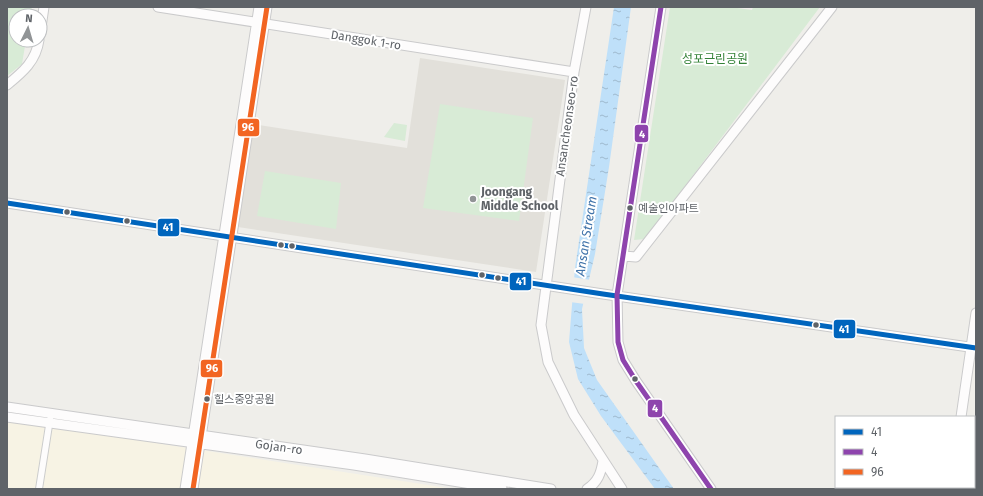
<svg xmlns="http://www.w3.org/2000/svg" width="983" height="496" font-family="'Fira Sans','Noto Sans KR',sans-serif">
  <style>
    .commercial { fill: #f7f3e4 }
    .education { fill: #e2e0da }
    .park { fill: #d8ebd6 }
    .water { fill: url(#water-ripples) }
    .pier { fill: #efeeea }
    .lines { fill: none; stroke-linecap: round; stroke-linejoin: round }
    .street-casing { stroke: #cbcccc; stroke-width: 8 }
    .secondary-casing { stroke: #cacacb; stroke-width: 11 }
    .street { stroke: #fdfcfc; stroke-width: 6 }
    .secondary { stroke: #fdfcfc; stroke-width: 9 }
    .bus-1-casing { stroke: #fff; stroke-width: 8 }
    .bus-2-casing { stroke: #fff; stroke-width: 8 }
    .bus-3-casing { stroke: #fff; stroke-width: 8 }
    .bus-1 { stroke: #0065bd; stroke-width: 5 }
    .bus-2 { stroke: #8e44ad; stroke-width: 5 }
    .bus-3 { stroke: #f26522; stroke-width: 5 }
    .poi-dot { fill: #919496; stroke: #fff; stroke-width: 1.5 }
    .bus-dot { fill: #5f6368; stroke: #fff; stroke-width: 1.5 }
    .labels { text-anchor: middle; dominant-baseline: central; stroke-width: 4; stroke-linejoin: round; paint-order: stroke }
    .bus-label { font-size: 11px; fill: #5f6368; stroke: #fff; text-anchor: start }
    .street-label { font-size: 12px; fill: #5f6368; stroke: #fff }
    .park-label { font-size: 12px; fill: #348238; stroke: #fff }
    .poi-label { font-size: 12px; font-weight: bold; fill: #5f6368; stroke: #fff; text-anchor: start }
    .water-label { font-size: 13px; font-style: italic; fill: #4174aa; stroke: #fff }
    .line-badge { stroke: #fff; stroke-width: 1.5 }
    .badge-label { font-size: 11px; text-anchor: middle; font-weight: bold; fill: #fff }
  </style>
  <defs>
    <pattern id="water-ripples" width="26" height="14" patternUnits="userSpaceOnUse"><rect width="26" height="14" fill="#bfe0f9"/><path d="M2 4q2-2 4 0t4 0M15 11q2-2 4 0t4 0" fill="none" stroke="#9eb9cd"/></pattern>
  </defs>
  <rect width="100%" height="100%" fill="#efeeea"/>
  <path class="commercial" d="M7 420 454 489H7Z"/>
  <path class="education" d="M420 58 565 80 536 272 238 227 253 124 407 148Z"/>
  <path class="park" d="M7 7H32L30 16H16V40H26L22 64 7 76Z
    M670 7H730L752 10 753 7H820L645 239 634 240Z
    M440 104 533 118 519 221 423 208Z
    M394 123 407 125 405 141 384 137Z
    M265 171 341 183 336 229 257 216Z"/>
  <path class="water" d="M614 7H631L609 167 595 254 582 309 584 348 597 380 674 489H655L601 416 578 379 569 342 575 268Z"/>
  <path class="pier" d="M572 277 591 280 585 304 570 302Z"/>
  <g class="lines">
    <g class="street-casing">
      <path id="street" d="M39 489 50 419"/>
    </g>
    <g class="secondary-casing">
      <path id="secondary" d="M158 7 574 72
        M586 7 574 72 541 325 548 362 574 415 622 489
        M661 7 617 295 618 342 623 360 636 381 711 489
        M40 34 44 7
        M7 85C23 72 36 61 39 40
        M7 203 603 294 976 348
        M624 256 636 257 832 7
        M7 407 365 459 551 489
        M7 417 354 465 502 489
        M961 417 976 313
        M974 482 976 466
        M185 489 259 7
        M193 489 267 7
        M587 489C598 482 601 473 603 461
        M951 489V487"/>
    </g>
    <use href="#street" class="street"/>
    <use href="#secondary" class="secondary"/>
    <g class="bus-1-casing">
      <path id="bus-1" d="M7 203 603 294 976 348"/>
    </g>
    <g class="bus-2-casing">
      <path id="bus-2" d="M661 7 617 295 618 342 623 360 636 381 711 489"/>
    </g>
    <g class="bus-3-casing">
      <path id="bus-3" d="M193 489 267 7"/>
    </g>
    <use href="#bus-1" class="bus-1"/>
    <use href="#bus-2" class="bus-2"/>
    <use href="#bus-3" class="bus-3"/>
  </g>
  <circle class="poi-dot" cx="473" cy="199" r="4"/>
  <g class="bus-dot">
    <circle cx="630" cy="208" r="3.5"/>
    <circle cx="67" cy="212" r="3.5"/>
    <circle cx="127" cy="221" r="3.5"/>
    <circle cx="281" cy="245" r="3.5"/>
    <circle cx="292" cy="246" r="3.5"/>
    <circle cx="482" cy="275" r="3.5"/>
    <circle cx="498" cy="278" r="3.5"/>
    <circle cx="816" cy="325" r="3.5"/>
    <circle cx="635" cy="379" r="3.5"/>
    <circle cx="207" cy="399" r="3.5"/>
  </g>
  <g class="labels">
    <g class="bus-label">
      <text x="638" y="208">예술인아파트</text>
      <text x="214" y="399">힐스중앙공원</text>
    </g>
    <g class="street-label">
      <text transform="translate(366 40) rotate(9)">Danggok 1-ro</text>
      <text transform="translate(567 126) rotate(-82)">Ansancheonseo-ro</text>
      <text transform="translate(279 447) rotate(8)">Gojan-ro</text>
    </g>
    <g class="park-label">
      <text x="715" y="59">성포근린공원</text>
    </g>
    <g class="poi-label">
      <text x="481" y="192">Joongang<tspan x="481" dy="14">Middle School</tspan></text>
    </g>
    <g class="water-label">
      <text transform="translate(586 236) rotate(-81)">Ansan Stream</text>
    </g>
  </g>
  <g class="line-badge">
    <rect x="237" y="118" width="23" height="19" rx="4" fill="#f26522"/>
    <rect x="634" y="124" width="15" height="19" rx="4" fill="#8e44ad"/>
    <rect x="157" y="218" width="23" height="19" rx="4" fill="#0065bd"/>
    <rect x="509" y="272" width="23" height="19" rx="4" fill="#0065bd"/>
    <rect x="833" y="319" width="23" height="20" rx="4" fill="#0065bd"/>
    <rect x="200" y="359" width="23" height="19" rx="4" fill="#f26522"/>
    <rect x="647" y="399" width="16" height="19" rx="4" fill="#8e44ad"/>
  </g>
  <g class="badge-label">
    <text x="248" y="131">96</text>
    <text x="642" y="138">4</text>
    <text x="168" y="231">41</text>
    <text x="521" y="285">41</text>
    <text x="844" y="333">41</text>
    <text x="212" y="372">96</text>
    <text x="655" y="412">4</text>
  </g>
  <rect width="983" height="496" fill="none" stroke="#5f6368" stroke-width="16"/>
  <rect x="835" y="416" width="140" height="72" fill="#ffffff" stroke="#bfc1c3"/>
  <rect x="843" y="429" width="20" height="6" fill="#0065bd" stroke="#bfc1c3"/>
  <text x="871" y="436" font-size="12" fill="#5f6368">41</text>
  <rect x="843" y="449" width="20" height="6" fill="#8e44ad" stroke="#bfc1c3"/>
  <text x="871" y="456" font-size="12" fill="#5f6368">4</text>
  <rect x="843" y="469" width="20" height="6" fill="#f26522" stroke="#bfc1c3"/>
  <text x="871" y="476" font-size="12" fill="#5f6368">96</text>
  <g transform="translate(28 28) rotate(5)"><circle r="19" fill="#ffffff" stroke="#bfc1c3"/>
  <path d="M0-3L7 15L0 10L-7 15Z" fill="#919496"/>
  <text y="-6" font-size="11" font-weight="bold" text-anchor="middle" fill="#5f6368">N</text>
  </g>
</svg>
